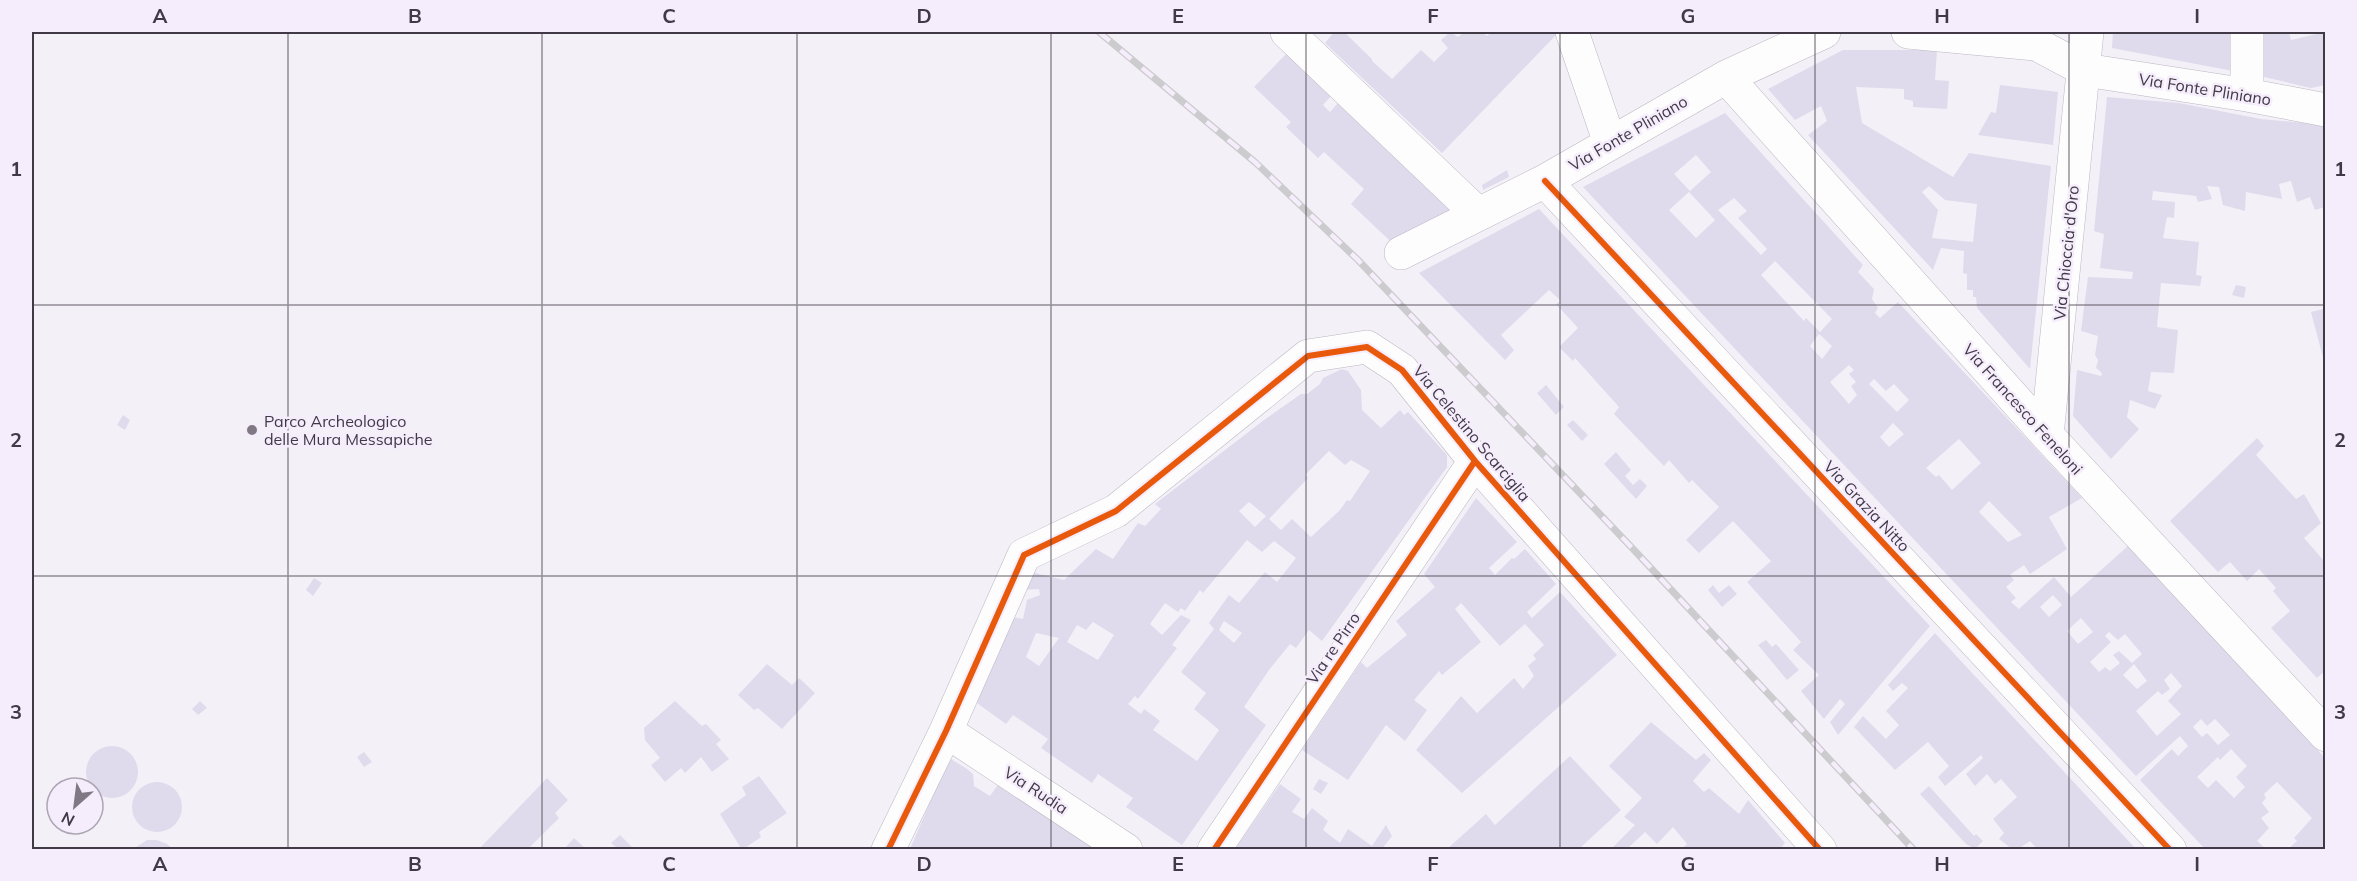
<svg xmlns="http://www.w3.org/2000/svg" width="2357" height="881" font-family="Mulish,sans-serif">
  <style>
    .building { fill: #dfdbec; fill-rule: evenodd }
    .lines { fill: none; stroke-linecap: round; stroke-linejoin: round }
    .minor-casing { stroke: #bcb7c0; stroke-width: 34 }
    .minor { stroke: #fdfdfe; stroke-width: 33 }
    .rail-casing { stroke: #cccbcd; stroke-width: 7 }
    .rail { stroke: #f5edfb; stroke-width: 4.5; stroke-dasharray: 14; stroke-linecap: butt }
    .cycleway-casing { stroke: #f5edfb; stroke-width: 10 }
    .cycleway { stroke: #e8590c; stroke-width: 6 }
    .grid { fill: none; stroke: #413946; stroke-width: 1.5; stroke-opacity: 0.55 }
    .poi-dot { fill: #807984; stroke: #f5edfb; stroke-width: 2 }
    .labels { text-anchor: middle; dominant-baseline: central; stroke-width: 5; stroke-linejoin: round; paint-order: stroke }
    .street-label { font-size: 16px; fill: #413946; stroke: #f5edfb }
    .poi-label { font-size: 16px; fill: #413946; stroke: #f5edfb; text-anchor: start }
    .neatline { fill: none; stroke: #413946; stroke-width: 2 }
    .grid-label { font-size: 20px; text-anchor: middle; font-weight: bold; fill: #413946 }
  </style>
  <rect width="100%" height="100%" fill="#f4f0f8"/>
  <path class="building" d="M1334 32H1344L1372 59V61L1392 79 1421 50 1434 62 1448 48 1441 40 1450 32 1458 37 1464 32H1483L1487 36 1492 32H1556L1558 33 1442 153 1325 43Z
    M2113 32H2233V71L2112 48Z
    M2263 32H2289L2291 40 2325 32V85L2311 88 2264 77Z
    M1843 50H1937L1935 80 1949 81 1947 109 1913 107V101L1904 99V89L1856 87 1862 123 1953 177 1969 153 2051 166 2030 369 1977 308 1976 297H1973V290H1967V274L1963 273 1964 251 1941 248 1933 270 1808 135 1827 121 1821 106 1795 120 1768 89ZM1929 186 1945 200 1977 204 1973 242 1932 238 1938 210 1922 192Z
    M1287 53 1332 95 1323 105 1330 112 1347 93 1456 208 1392 242 1388 239 1351 204 1364 189 1324 152 1318 158 1286 127 1291 122 1254 87Z
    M2000 85 2058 92 2053 145 1978 135 1991 112 1996 113Z
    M2107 97 2179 103 2261 119 2325 125V207L2315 210 2310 197 2297 202 2291 181 2279 184 2282 199 2246 192 2245 211 2223 205 2219 187 2207 186 2212 199 2198 202 2196 196 2153 191 2152 200 2175 202 2174 218 2167 217 2163 238 2199 242 2196 275 2202 276 2200 286 2161 283 2157 327 2178 330 2174 373 2151 372 2148 391 2162 395 2155 409 2130 400 2127 417 2139 429 2111 459 2073 416 2077 370 2101 376 2102 373 2096 368 2098 360 2095 355 2098 336 2081 331 2088 277 2132 279 2133 272 2100 268 2104 234 2094 231Z
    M1725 113 1863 265 1858 272 1874 289 1872 299 1878 308 1875 313 1880 318 1898 302 2082 498 2049 517 2067 549 2030 574 2024 565 2010 575 2014 580 2006 587 2016 598 2011 602 2019 609 2054 577 2071 597 2129 545 2325 758V849H2288L2297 841 2294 838 2312 818 2277 782 2264 794 2266 798 2262 803 2269 812 2261 818 2269 828 2257 841 2266 849H2205L2140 780 2172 749 2178 756 2188 746 2180 736 2136 776 1583 187ZM1696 155 1711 172 1690 191 1674 174ZM1689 192 1715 220 1696 238 1669 210ZM1734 198 1747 211 1738 218 1767 249 1761 255 1718 210ZM1775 261 1832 319 1820 332 1806 318 1804 321 1761 275ZM1819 334 1832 346 1822 359 1810 346ZM1849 365 1854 370 1849 374 1856 382 1851 386 1857 395 1849 404 1830 382ZM1874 379 1886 391 1894 384 1909 400 1897 412 1869 384ZM1893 423 1904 434 1889 447 1880 437ZM1959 439 1981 463 1952 490 1939 475 1936 477 1926 468ZM1989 501 2022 535 2008 542 1979 512ZM2053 595 2062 605 2049 617 2040 607ZM2081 618 2093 632 2078 644 2067 631ZM2109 632 2118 640 2125 634 2142 654 2132 663 2119 651 2113 655 2120 663 2110 671 2105 667 2099 672 2090 662 2111 642 2105 636ZM2134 664 2147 681 2137 689 2123 675ZM2171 673 2182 686 2168 701 2181 714 2157 736 2136 711 2158 691 2162 695 2170 689 2164 680ZM2201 719 2207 726 2215 719 2230 735 2218 745 2207 733 2202 737 2193 727ZM2231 749 2247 766 2236 777 2245 787 2234 798 2216 780 2208 788 2197 777 2218 757 2220 760Z
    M1507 170 1509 177 1483 190 1482 185Z
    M1539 209 1930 626 1838 735 1830 722 1845 704 1840 699 1824 719 1801 691 1819 675 1793 650 1801 642 1747 582 1771 561 1733 521 1699 553 1686 540 1719 507 1692 480 1689 483 1669 460 1664 466 1614 414 1619 407 1575 358 1573 361 1559 347 1578 328 1556 304 1561 301 1549 290 1501 335 1514 350 1505 360 1419 273Z
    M2236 285 2246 287 2244 298 2232 295Z
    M2323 309 2325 318V365L2311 312Z
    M1342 369 1348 371 1361 390 1362 410 1381 428 1400 410 1404 415 1408 412 1447 455V467L1322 641 1309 630 1296 648 1290 644 1269 670 1244 707 1266 725 1182 845 1126 807 1133 798 1098 774 1092 783 1041 748 1048 739 1013 715 1006 724 970 698 1011 617 1023 619 1027 600 1040 595 1039 589 1023 590 1031 572 1064 580 1096 549 1113 559 1138 523 1145 526 1161 509 1155 504 1264 420 1301 394H1307L1320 384 1323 378ZM1329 451 1345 465 1351 460 1370 471 1350 501 1347 500 1340 510 1311 537 1292 519 1281 530 1269 519 1308 478 1305 475ZM1249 502 1266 516 1255 527 1239 511ZM1247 540 1262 552 1274 541 1296 558 1277 582 1265 572 1239 603 1229 595 1209 623 1214 629 1181 672 1206 693 1194 709 1219 730 1197 761 1153 730 1160 721 1144 709 1141 714 1128 704 1135 696 1138 699 1177 648 1172 645 1191 620 1181 615 1162 635 1150 624 1165 603 1178 612 1181 608 1185 611 1200 590 1203 593ZM1224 621 1242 633 1234 643 1219 630ZM1093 622 1114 635 1098 660 1067 642 1077 625 1086 630ZM1036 633 1059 638 1039 666 1026 657Z
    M1546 385 1564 407 1556 415 1537 393Z
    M123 415 130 420 125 430 117 425Z
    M1573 420 1588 435 1582 441 1567 425Z
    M2257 438 2264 446 2256 455 2296 499 2304 494 2321 523 2304 538 2325 562V671L2317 678 2271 628 2290 611 2273 591 2276 588 2259 569 2247 581 2230 562 2218 572 2170 521Z
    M1616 452 1631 470 1625 476 1633 485 1640 479 1647 486 1636 499 1604 464Z
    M1476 498 1517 542 1489 568 1495 575 1512 558 1514 559 1525 549 1556 584 1527 612 1532 618 1560 592 1617 655 1462 793 1416 750 1461 696 1477 713 1514 678 1523 689 1534 676 1528 666 1536 659 1533 655 1544 645 1525 624 1500 646 1461 603 1455 609 1481 642 1442 675 1439 671 1414 700 1427 710 1405 741 1386 725 1348 780 1302 750 1361 662 1367 668 1407 635 1396 621 1435 587 1424 574Z
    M314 578 322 583 313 596 306 590Z
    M1713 585 1719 593 1729 585 1737 594 1722 607 1708 590Z
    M1935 633 2136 849H2037L2030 841 2018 849H2012L1999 839 2004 833 1993 819 2017 797 2001 779 1995 784 1987 774 1975 786 1966 774 1983 758 1981 755 1945 786 1938 777 1949 766 1928 742 1895 770 1854 727 1863 716 1886 739 1899 725 1886 711 1908 688 1902 683 1893 691 1888 685Z
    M1766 640 1772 647 1776 644 1799 670 1787 680 1758 645Z
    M767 664 792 685 799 678 815 693 782 729 758 708 754 710 738 695Z
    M200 701 207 708 198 715 192 709Z
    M675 701 702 726 706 724 721 740 716 744 729 759 712 772 701 757 685 773 681 768 665 782 651 765 660 758 645 740 644 728Z
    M1651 722 1696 760 1704 753 1711 760 1693 781 1704 792 1709 788 1739 814 1748 800 1785 843 1780 849H1682L1687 844 1673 827 1657 844 1645 832 1627 849H1611L1635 825 1624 817 1642 798 1609 766Z
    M86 772a26 26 0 1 1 52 0a26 26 0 1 1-52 0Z
    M364 752 372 762 364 767 357 757Z
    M946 756 967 769 973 774 974 786 990 796 1002 779 1104 849H910L943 772Z
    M1570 756 1621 810 1579 849H1447L1486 814 1495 825Z
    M759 776 787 813 759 832 761 837 742 850 720 814 746 795 742 787Z
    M547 778 568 800 555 813 559 818 528 849H479Z
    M1319 779 1328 783 1321 794 1313 789Z
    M132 807a25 25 0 1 1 50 0a25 25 0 1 1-50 0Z
    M1280 784 1301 799 1292 812 1304 819 1312 808 1328 821 1323 830 1340 843 1348 829 1372 846 1386 825 1392 836 1382 849H1235Z
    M1929 786 1974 836 1976 834 1983 841 1975 849 1966 844 1920 794Z
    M620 835 634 849H618L611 843Z
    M574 838 586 849H564Z
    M147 840H157L167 844 173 849H133Z"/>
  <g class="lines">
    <g class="minor-casing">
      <path id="minor" d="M1287 32 1478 214
        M1572 32 1610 143
        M1908 32 2036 44 2085 70 2247 95 2326 110
        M1726 77 2047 435 2326 735
        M2247 95V32
        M1545 181 2170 850
        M1401 253 1545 181 1726 77 1824 32
        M2047 435 2087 32
        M946 731 1126 850
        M888 850 946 731 1024 555 1116 511 1308 356 1367 347 1402 370 1475 461 1820 850
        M1214 850 1475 461"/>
    </g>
    <use href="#minor" class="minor"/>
    <g class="rail-casing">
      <path id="rail" d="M1099 32 1256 163 1358 260 1635 551 1914 850"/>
    </g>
    <use href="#rail" class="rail"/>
    <g class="cycleway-casing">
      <path id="cycleway" d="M1545 181 2170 850
        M888 850 946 731 1024 555 1116 511 1308 356 1367 347 1402 370 1475 461 1820 850
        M1214 850 1475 461"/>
    </g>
    <use href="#cycleway" class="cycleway"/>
  </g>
  <path class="grid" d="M288 32V850M542 32V850M797 32V850M1051 32V850M1306 32V850M1560 32V850M1815 32V850M2069 32V850M32 305H2326M32 576H2326"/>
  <circle class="poi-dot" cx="252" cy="430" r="6"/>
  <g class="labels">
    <g class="street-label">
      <text transform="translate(2205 89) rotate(9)">Via Fonte Pliniano</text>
      <text transform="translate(1628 133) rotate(-30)">Via Fonte Pliniano</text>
      <text transform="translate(2066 253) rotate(-84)">Via Chioccia d'Oro</text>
      <text transform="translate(2023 409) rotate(48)">Via Francesco Feneloni</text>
      <text transform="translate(1472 433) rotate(50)">Via Celestino Scarciglia</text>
      <text transform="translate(1867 506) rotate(47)">Via Grazia Nitto</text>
      <text transform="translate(1333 648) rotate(-56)">Via re Pirro</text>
      <text transform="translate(1036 790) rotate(33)">Via Rudia</text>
    </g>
    <g class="poi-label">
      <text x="264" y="421">Parco Archeologico<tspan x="264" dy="18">delle Mura Messapiche</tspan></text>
    </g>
  </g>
  <rect width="2357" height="881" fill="none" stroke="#f5edfb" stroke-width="66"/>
  <g transform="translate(75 806) rotate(208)"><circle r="28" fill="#f5edfb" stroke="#ada5b3" stroke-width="1.5"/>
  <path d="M0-4.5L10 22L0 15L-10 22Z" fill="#807984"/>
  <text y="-9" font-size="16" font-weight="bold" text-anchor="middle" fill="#413946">N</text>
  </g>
  <rect x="33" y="33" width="2291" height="815" class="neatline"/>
  <g class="grid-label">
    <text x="160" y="23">A</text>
    <text x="415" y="23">B</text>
    <text x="669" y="23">C</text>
    <text x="924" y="23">D</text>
    <text x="1178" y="23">E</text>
    <text x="1433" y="23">F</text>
    <text x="1688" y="23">G</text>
    <text x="1942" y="23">H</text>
    <text x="2197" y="23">I</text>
    <text x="16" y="176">1</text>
    <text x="2340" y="176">1</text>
    <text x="16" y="447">2</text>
    <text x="2340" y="447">2</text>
    <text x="16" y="719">3</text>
    <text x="2340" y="719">3</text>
    <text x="160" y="871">A</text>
    <text x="415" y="871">B</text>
    <text x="669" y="871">C</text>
    <text x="924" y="871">D</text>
    <text x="1178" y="871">E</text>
    <text x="1433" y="871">F</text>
    <text x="1688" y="871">G</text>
    <text x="1942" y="871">H</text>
    <text x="2197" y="871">I</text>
  </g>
</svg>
